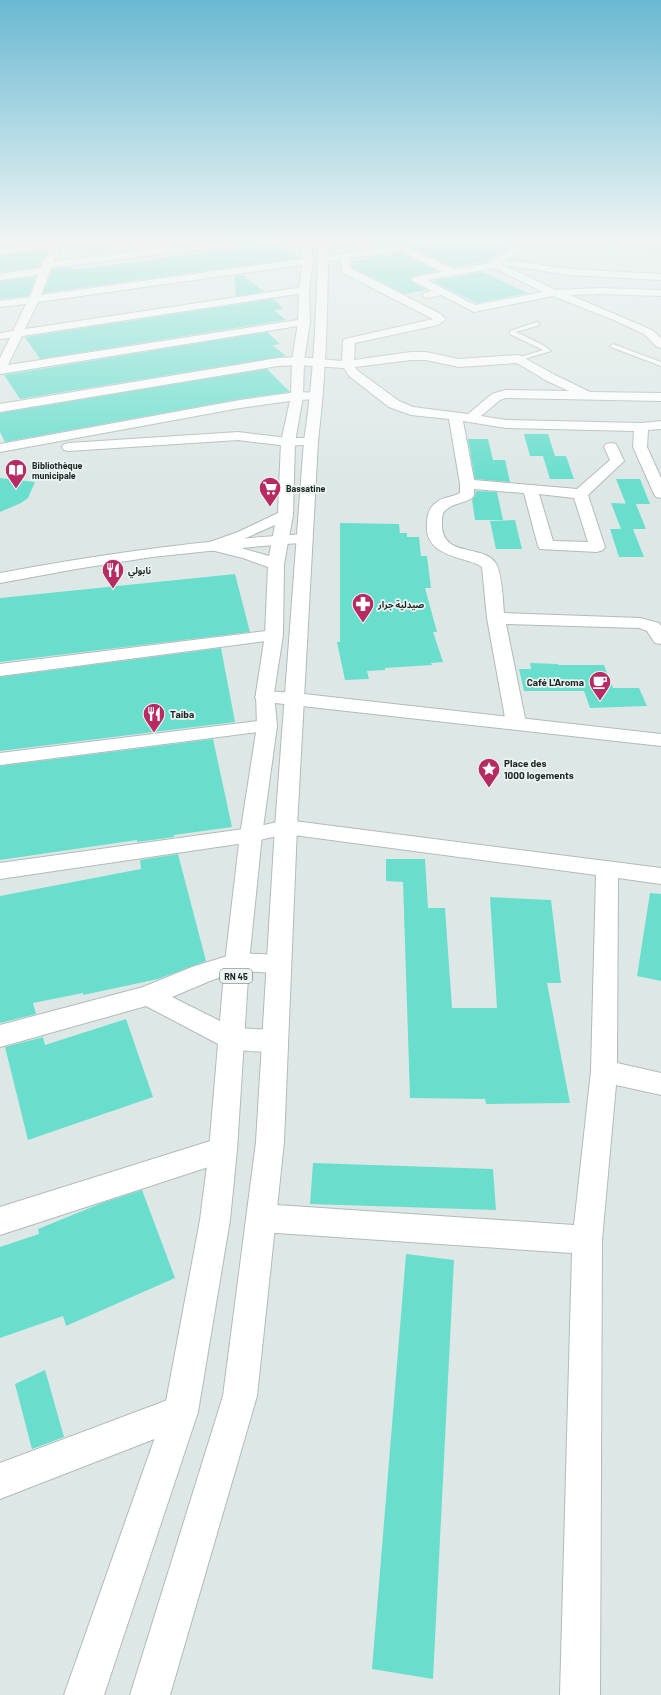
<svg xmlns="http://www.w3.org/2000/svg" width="661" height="1695" font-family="Barlow,'Noto Sans Arabic',sans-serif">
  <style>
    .building { fill: #6adecd }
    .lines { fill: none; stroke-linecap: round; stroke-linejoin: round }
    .service-casing { stroke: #b1bbb9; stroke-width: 2 }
    .minor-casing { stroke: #b1bbb9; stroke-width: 2 }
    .tertiary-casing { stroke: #b1bbb9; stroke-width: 2 }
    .primary-casing { stroke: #b1bbb9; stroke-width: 2 }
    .service { fill: #fff; fill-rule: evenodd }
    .minor { fill: #fff; fill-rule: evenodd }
    .tertiary { fill: #fff; fill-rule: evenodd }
    .primary { fill: #fff; fill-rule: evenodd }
    .labels { text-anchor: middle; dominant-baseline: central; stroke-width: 3.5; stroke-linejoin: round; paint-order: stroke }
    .far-poi-label { font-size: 9px; font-weight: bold; fill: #1f2322; stroke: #eaf5f3; text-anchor: start }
    .shield { fill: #eaf5f3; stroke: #5c6261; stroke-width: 1 }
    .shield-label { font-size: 9px; font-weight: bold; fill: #1f2322 }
    .poi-label { font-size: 10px; font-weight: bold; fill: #1f2322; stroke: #eaf5f3; text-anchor: start }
  </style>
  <rect width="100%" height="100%" fill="#dde8e6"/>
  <path class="building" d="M376 242H484L510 248 485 261 454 267 403 244 373 248Z
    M279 243 300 258 43 293 52 269 71 267 74 270Z
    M48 250 39 267 0 272V255Z
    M401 253 437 271 412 276 411 280 412 282 427 290 405 294 353 268 352 262 368 259 369 257Z
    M482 272 528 293 477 303 432 281Z
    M243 275 264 292 236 296 234 276Z
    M36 277 29 296 0 299V281Z
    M273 299 284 309 274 310 286 320 40 359 25 337Z
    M267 332 280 344 272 345 286 356 20 399 4 375Z
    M267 369 290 392 240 399 5 442 0 432V413Z
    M524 434H548L555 456H566L574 479H550L543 456H530Z
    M468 439H488L493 460H505L510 482 475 479Z
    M0 478 35 482 28 498 21 503 0 512Z
    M616 479H640L650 504H626Z
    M476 491 497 492 503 520H475L472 500 475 496Z
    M611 503 636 504 646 529H627H633L644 557H619L610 529H621Z
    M515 520 522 549H496L490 521Z
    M340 523 399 524 400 533H407V537H419L421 556H427L431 588H425L437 632H433L443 662 431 663 432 665 385 668V670L367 671 369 679 345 680 337 642H340Z
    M235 574 250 632 0 662V598Z
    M221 648 235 722 0 751V677Z
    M530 663 558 664V665H604L613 688H639L647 706 590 708 584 691H524L519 669H531Z
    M213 739 232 827 174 835V837L137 842V840L0 860V766Z
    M178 854 206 961 158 979 83 995V993L33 1003 36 1014 0 1023V896L141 869 140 860Z
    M386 859H425L428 908H445L452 1008H497L490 897 551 900 561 983H547L570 1103 486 1104 485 1099 410 1098 403 882 386 881Z
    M650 893 661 894V981L637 976Z
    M126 1019 153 1097 28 1140 5 1047 43 1037 45 1045Z
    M313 1163 493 1169 496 1210 310 1204Z
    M142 1190 175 1278 66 1326 63 1316 0 1338V1247L39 1234 38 1229 102 1203Z
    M406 1254 454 1260 433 1679 372 1669Z
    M45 1370 64 1437 32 1449 15 1384Z"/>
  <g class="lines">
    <g class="service-casing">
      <path id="service" d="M537 322 539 323V325L516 332 543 345 551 351 521 360H517V358L543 350 510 334V331Z
        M613 344 661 362V366L611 347 610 346Z"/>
    </g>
    <g class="minor-casing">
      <path id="minor" d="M48 242H64L54 261 208 242H238L234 245 51 268 41 295 308 258 313 261 308 264 38 302 25 329 304 287 309 290 304 293 22 336 8 365 304 319 310 322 304 325 0 374V358L10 338 0 339V333L13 331 26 304 0 307V301L30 297 38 275 0 280V274L40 268 51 248 0 254V248Z
        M523 242H535L501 264 556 290 600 288 661 290V296L600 294 570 295 652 330 661 338V348L657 347 644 334 616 321 553 296 474 312 441 295 428 298 424 297 423 295 424 293 432 291 413 281 412 279 413 277 442 272 401 251 349 258 352 269 439 313 446 319 438 325 355 343 354 360 411 352H426L459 359 519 355 555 375 590 392 661 393V401L506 398 500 400 481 416 506 420 641 423 661 421V429L648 430 647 447 661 478V498L656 497 654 494 633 447 634 431 506 428 463 421 474 480 577 489 610 460 604 447 606 444 611 443 616 444 624 461 588 495 605 547 603 550 597 552 540 549 538 546 524 493 474 489V495L472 498C465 503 454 503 447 509 442 512 442 517 442 522 440 558 481 544 495 562 502 571 503 601 504 613L640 618 659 623 661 626V644L655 643 647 631 639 628 506 624 526 723 523 727 516 729 509 727 506 723 487 618 482 567 477 564C456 556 424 553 427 524 427 515 429 507 437 502 443 497 453 497 460 493V484L449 419 411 415 389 407 349 376 344 368 298 365 278 366 0 412V404L278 358 298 357 342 361 343 341 345 339 433 319 343 273 340 260 320 261 318 259 320 257 402 245 454 269 492 263 494 259ZM495 268 543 292 475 305 427 280ZM411 360H426L459 367 517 363 547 381 569 391 505 390 492 394 468 414 413 407 399 401 358 371 355 367ZM539 494 574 498 588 542 553 541Z
        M609 242H661V248L613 245Z
        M508 260 570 269 661 274V280L570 275 504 265 503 263 504 261Z
        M297 392 321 393 323 396 321 399 297 400 240 408 0 452V444L240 400Z
        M238 432 288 438H316L318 441 316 444 288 446 238 440 69 451 64 450 62 447 64 444 69 443Z
        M274 630 280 631 283 635 280 639 0 676V664Z
        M267 720 274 722 277 726 274 730 0 765V753Z
        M286 820 661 868V884L618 878 617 1063 661 1073V1095L616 1085 602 1240 600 1695H560L572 1253 262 1232 252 1228 247 1218 252 1208 262 1204 574 1225 591 1071 596 875 286 834 251 842 0 879V863L251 828Z
        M237 953 279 955 288 957 291 964 288 971 279 973 237 971 210 981 172 997 234 1028 274 1030 283 1033 287 1041 283 1049C267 1054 238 1051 222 1046L146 1006 0 1047V1025L143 987 192 967Z
        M223 1137 233 1141 237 1150 233 1159 0 1235V1207Z
        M181 1395 193 1400 198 1412 193 1424 0 1499V1463Z"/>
    </g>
    <g class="tertiary-casing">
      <path id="tertiary" d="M305 534 311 536 313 539 311 542 228 549 152 557 76 569 0 583V573C101 554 202 540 305 534Z
        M264 691 295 693 661 734V746L257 701 255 697 257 693Z"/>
    </g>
    <g class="primary-casing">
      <path id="primary" d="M301 242H311L313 261 309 290 310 322 304 361 303 396 295 442 293 515 284 564 283 635 274 693 277 726 262 835 249 962 237 1150 230 1220 198 1412 104 1695H64L164 1412 200 1220 209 1150 225 962 240 835 257 726 256 693 265 635 268 567 243 558 207 549 205 546 207 543 238 532 278 513 281 442 291 396 292 361 298 322 299 290 303 261ZM275 525 269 556 230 545Z
        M318 242H328C328 309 326 375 318 441L297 827 284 1142 257 1396 170 1695H130L223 1396 256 1142 275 827 304 441C314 375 317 309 318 242Z"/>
    </g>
    <use href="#service" class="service"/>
    <use href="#minor" class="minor"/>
    <use href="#tertiary" class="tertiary"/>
    <use href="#primary" class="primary"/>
  </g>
  <linearGradient id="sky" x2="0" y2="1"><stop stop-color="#69b9d2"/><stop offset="0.5" stop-color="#f0f5f4"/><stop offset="1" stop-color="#f0f5f4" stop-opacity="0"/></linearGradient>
  <rect width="661" height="480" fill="url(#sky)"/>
  <defs>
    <g id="library-pin" transform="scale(1.15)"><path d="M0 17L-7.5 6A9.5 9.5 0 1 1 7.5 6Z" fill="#b82b62" stroke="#eaf5f3"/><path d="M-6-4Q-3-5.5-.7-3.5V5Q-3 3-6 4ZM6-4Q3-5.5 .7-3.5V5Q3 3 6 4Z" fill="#fff"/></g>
    <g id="supermarket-pin" transform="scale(1.15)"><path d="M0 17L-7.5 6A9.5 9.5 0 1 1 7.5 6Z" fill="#b82b62" stroke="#eaf5f3"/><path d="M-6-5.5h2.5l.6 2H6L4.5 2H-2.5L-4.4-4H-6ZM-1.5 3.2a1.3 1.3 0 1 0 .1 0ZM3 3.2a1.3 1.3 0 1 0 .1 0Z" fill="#fff"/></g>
    <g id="restaurant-pin" transform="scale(1.15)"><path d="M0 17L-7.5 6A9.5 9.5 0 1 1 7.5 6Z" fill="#b82b62" stroke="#eaf5f3"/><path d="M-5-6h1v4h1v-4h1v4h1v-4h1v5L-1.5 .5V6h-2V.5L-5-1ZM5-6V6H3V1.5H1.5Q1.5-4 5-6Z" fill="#fff"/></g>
    <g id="pharmacy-pin" transform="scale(1.15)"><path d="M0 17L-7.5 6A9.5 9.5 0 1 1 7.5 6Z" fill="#b82b62" stroke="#eaf5f3"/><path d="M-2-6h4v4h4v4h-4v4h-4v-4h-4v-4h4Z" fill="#fff"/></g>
    <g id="cafe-pin" transform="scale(1.15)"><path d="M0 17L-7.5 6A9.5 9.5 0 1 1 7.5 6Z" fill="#b82b62" stroke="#eaf5f3"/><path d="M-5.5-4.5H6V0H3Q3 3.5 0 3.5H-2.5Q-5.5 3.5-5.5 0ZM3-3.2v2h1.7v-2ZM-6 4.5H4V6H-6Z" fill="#fff"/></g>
    <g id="sight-pin" transform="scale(1.15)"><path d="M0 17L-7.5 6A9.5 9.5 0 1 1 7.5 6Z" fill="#b82b62" stroke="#eaf5f3"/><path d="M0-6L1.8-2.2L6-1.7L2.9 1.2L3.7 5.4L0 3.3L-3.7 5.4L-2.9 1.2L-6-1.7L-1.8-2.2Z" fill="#fff"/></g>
  </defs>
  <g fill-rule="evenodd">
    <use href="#library-pin" x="16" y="470"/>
    <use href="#supermarket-pin" x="270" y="488"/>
    <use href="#restaurant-pin" x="113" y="570"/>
    <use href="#pharmacy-pin" x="363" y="604"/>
    <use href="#cafe-pin" x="600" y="682"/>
    <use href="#restaurant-pin" x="154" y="714"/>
    <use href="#sight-pin" x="489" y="769"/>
  </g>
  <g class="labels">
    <g class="far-poi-label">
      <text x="32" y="465">Bibliothèque<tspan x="32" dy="10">municipale</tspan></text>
      <text x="286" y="488">Bassatine</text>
      <text x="128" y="570">نابولي</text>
      <text x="378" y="604">صيدلية جرار</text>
    </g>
    <rect class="shield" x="220" y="969" width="32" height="14" rx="3"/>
    <g class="shield-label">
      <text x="236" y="976">RN 45</text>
    </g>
    <g class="poi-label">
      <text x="584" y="682" text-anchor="end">Café L'Aroma</text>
      <text x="170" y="714">Taiba</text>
      <text x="504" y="763">Place des<tspan x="504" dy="12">1000 logements</tspan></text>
    </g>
  </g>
</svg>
